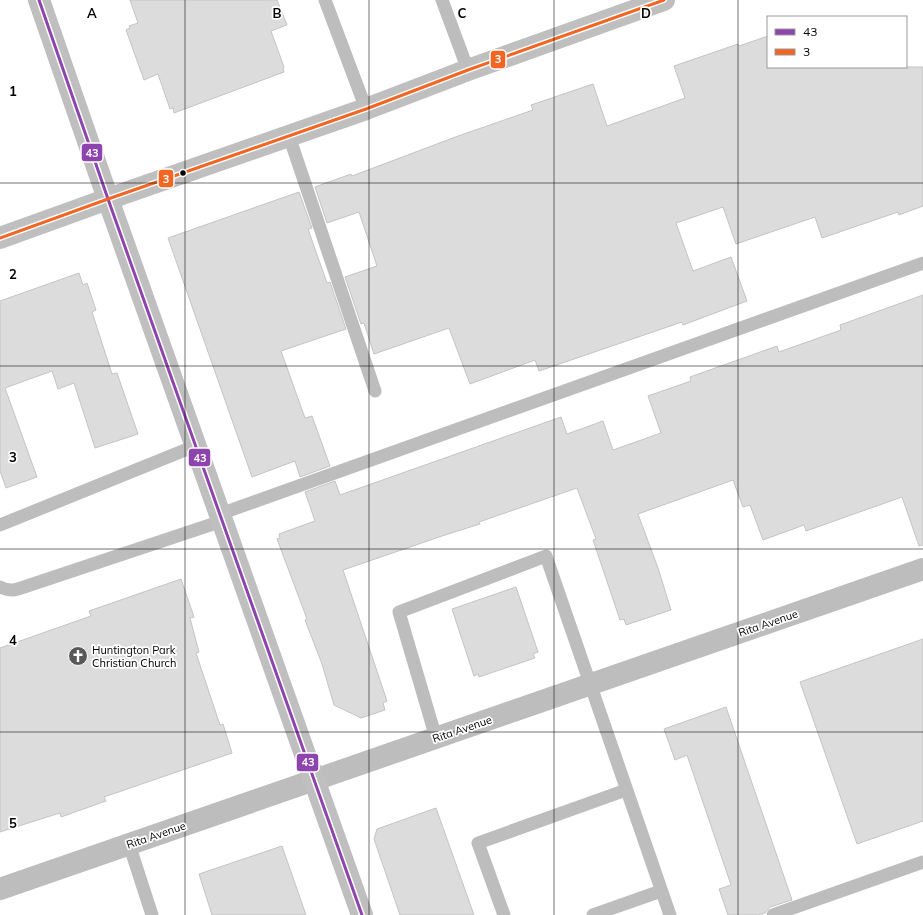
<svg xmlns="http://www.w3.org/2000/svg" width="923" height="915" font-family="Mulish,sans-serif">
  <style>
    .building { fill: #dcdcdc; stroke: #c4c4c4 }
    .lines { fill: none; stroke-linecap: round; stroke-linejoin: round }
    .lane { stroke: #bdbdbd; stroke-width: 13 }
    .street { stroke: #bdbdbd; stroke-width: 22 }
    .secondary { stroke: #bfbfbf; stroke-width: 22 }
    .bus-1-casing { stroke: #fff; stroke-width: 6 }
    .bus-2-casing { stroke: #fff; stroke-width: 6 }
    .bus-1 { stroke: #8e44ad; stroke-width: 3 }
    .bus-2 { stroke: #f26522; stroke-width: 3 }
    .grid { fill: none; stroke: #000; stroke-width: 1; stroke-opacity: 0.55 }
    .bus-dot { fill: #000; stroke: #fff; stroke-width: 1.5 }
    .labels { text-anchor: middle; dominant-baseline: central; stroke-width: 3.5; stroke-linejoin: round; paint-order: stroke }
    .street-label { font-size: 11px; fill: #000; stroke: #fff }
    .poi-label { font-size: 11px; fill: #000; stroke: #fff; text-anchor: start }
    .grid-label { font-size: 13px; text-anchor: middle; font-weight: bold; fill: #000; stroke: #fff; stroke-width: 3.5; stroke-linejoin: round; paint-order: stroke }
    .line-badge { stroke: #fff; stroke-width: 1.5 }
    .badge-label { font-size: 11px; text-anchor: middle; font-weight: bold; fill: #fff }
  </style>
  <rect width="100%" height="100%" fill="#fff"/>
  <path class="building" d="M130 0H277L287 25 271 31 284 67 283 68 284 72 174 113 173 108 170 109 158 74 144 80 126 30 130 28 129 26 138 23Z
    M768 36V67H923V206L899 215 898 212 822 238 815 217 736 244 723 207 676 223 693 271 731 257 747 301 683 325 682 322 539 371 535 360 470 384 449 328 374 354 364 323 361 324 345 277 377 266 359 212 327 223 315 187 351 174 352 176 458 136 533 110 531 105 593 84 607 126 685 98 674 66 738 44 739 46Z
    M299 192 312 228 308 229 327 283 330 282 346 329 281 351 305 418 312 416 330 466 300 477 295 461 252 477 168 238Z
    M79 273 83 285 87 283 96 310 92 312 112 374 117 373 138 434 95 448 74 383 58 389 52 371 5 388 37 477 6 488 0 471V301Z
    M923 295V545L919 546 902 497 806 531 804 525 763 540 750 505 743 507 733 480 638 514 658 568 671 610 626 625 624 619 620 620 593 540 596 539 577 488 479 522 480 524 445 535 343 570 387 701 383 703 385 710 361 718 334 705 322 664 305 620 307 619 277 539 280 538 279 534 315 521 305 492 335 481 340 495 561 417 567 434 603 421 613 450 661 433 648 396 691 381 690 377 777 346 779 352 841 330 840 325Z
    M181 579 194 617 190 618 199 652 196 653 220 725 223 724 232 753 104 797 106 801 61 817 60 813 0 832V648L91 616 89 611Z
    M516 587 538 652 533 654 535 658 479 677 478 674 474 676 452 609Z
    M923 639V821L857 844 800 682Z
    M726 707 792 900 770 907 765 913 758 915H728L719 889 731 885 687 755 675 760 664 729Z
    M436 808 474 915H400L374 839 377 829Z
    M282 846 306 915H212L199 874Z"/>
  <g class="lines">
    <path class="lane" d="M325 0 366 109
      M442 0 468 70
      M289 136 375 391
      M220 514 923 263
      M0 525 195 446
      M0 587C6 590 11 591 18 589L222 521
      M436 738 399 612 546 556 670 915
      M129 844 152 915
      M504 915 478 843 626 790
      M593 915 661 891
      M773 915 923 862"/>
    <path class="street" d="M0 889 923 569"/>
    <path class="secondary" d="M39 0 108 199 362 915
      M0 238 108 199 366 109 468 70 664 0"/>
    <g class="bus-1-casing">
      <path id="bus-1" d="M39 0 108 199 362 915"/>
    </g>
    <g class="bus-2-casing">
      <path id="bus-2" d="M0 238 108 199 366 109 468 70 664 0"/>
    </g>
    <use href="#bus-1" class="bus-1"/>
    <use href="#bus-2" class="bus-2"/>
  </g>
  <path class="grid" d="M185 0V915M369 0V915M554 0V915M738 0V915M0 183H923M0 366H923M0 549H923M0 732H923"/>
  <defs>
    <g id="church-disc" transform="scale(1)"><circle r="9.5" fill="#595959" stroke="#fff"/><path d="M-1.2-6h2.4v3.5h3.3v2.4h-3.3V6h-2.4V-.1h-3.3v-2.4h3.3Z" fill="#fff"/></g>
  </defs>
  <g fill-rule="evenodd">
    <use href="#church-disc" x="78" y="656"/>
  </g>
  <circle class="bus-dot" cx="183" cy="173" r="3.5"/>
  <g class="labels">
    <g class="street-label">
      <text transform="translate(768 623) rotate(-19)">Rita Avenue</text>
      <text transform="translate(462 729) rotate(-19)">Rita Avenue</text>
      <text transform="translate(156 835) rotate(-19)">Rita Avenue</text>
    </g>
    <g class="poi-label">
      <text x="92" y="650">Huntington Park<tspan x="92" dy="13">Christian Church</tspan></text>
    </g>
  </g>
  <g class="grid-label">
    <text x="92" y="18">A</text>
    <text x="277" y="18">B</text>
    <text x="462" y="18">C</text>
    <text x="646" y="18">D</text>
    <text x="13" y="96">1</text>
    <text x="13" y="279">2</text>
    <text x="13" y="462">3</text>
    <text x="13" y="645">4</text>
    <text x="13" y="828">5</text>
  </g>
  <g class="line-badge">
    <rect x="490" y="50" width="16" height="19" rx="4" fill="#f26522"/>
    <rect x="81" y="143" width="22" height="19" rx="4" fill="#8e44ad"/>
    <rect x="158" y="169" width="16" height="19" rx="4" fill="#f26522"/>
    <rect x="188" y="448" width="23" height="19" rx="4" fill="#8e44ad"/>
    <rect x="296" y="753" width="23" height="19" rx="4" fill="#8e44ad"/>
  </g>
  <g class="badge-label">
    <text x="498" y="63">3</text>
    <text x="92" y="157">43</text>
    <text x="166" y="183">3</text>
    <text x="200" y="462">43</text>
    <text x="308" y="766">43</text>
  </g>
  <rect x="767" y="16" width="140" height="52" fill="#ffffff" stroke="#999999"/>
  <rect x="775" y="29" width="20" height="6" fill="#8e44ad" stroke="#999999"/>
  <text x="803" y="36" font-size="12" fill="#000000">43</text>
  <rect x="775" y="49" width="20" height="6" fill="#f26522" stroke="#999999"/>
  <text x="803" y="56" font-size="12" fill="#000000">3</text>
</svg>
